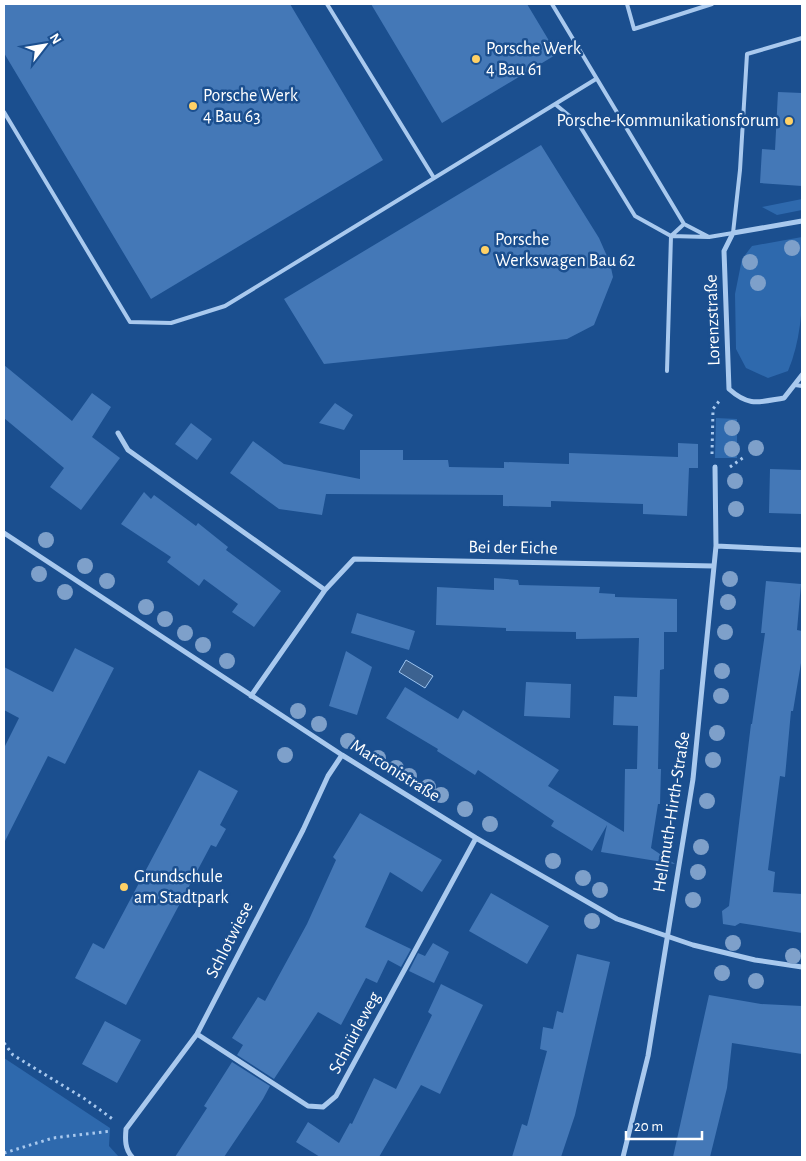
<svg xmlns="http://www.w3.org/2000/svg" width="806" height="1161" font-family="'Alegreya Sans',sans-serif">
  <style>
    .green { fill: #2e69ad }
    .water { fill: #3c6290; stroke: #9cc4f0 }
    .building { fill: #4478b7 }
    .lines { fill: none; stroke-linecap: round; stroke-linejoin: round }
    .path { stroke: #a9c9ee; stroke-width: 3; stroke-dasharray: 2.5 4; stroke-linecap: butt }
    .lane { stroke: #a9c9ee; stroke-width: 4 }
    .street { stroke: #a9c9ee; stroke-width: 5 }
    .tree { fill: #7ea0ca }
    .poi-dot { fill: #ffd166; stroke: #1b4f8f; stroke-width: 2 }
    .labels { text-anchor: middle; dominant-baseline: central; stroke-width: 5; stroke-linejoin: round; paint-order: stroke }
    .poi-label { font-size: 18px; fill: #fff; stroke: #1b4f8f; text-anchor: start }
    .street-label { font-size: 18px; fill: #fff; stroke: #1b4f8f }
  </style>
  <rect width="100%" height="100%" fill="#1b4f8f"/>
  <path class="green" d="M802 199V210L777 215 762 207Z
    M802 237C802 283 806 328 788 371L768 378 746 368 736 349 735 294 742 259 752 246Z
    M716 418 737 419V458H715Z
    M4 1058 110 1128 109 1146 119 1157H4Z"/>
  <path class="water" d="M406 660 433 676 425 688 399 672Z"/>
  <path class="building" d="M4 4H290L383 160 151 299 4 53Z
    M371 4H527L557 54 442 123Z
    M778 92 802 93V186L760 183 762 149 775 150Z
    M541 145 599 238 610 263 613 277 594 325 567 339 324 364 284 299Z
    M4 365 72 421 92 393 111 407 92 437 120 458 81 510 50 487 64 468 4 418Z
    M335 403 353 415 344 430 319 423Z
    M191 423 212 439 197 460 175 444Z
    M253 441 284 464 360 479V450H403V460H448L449 467 504 468V462L569 464V453L678 457V443L698 444V468H689L687 516 643 514V504L551 501V507L503 506V495L326 494 322 515 279 509 230 473Z
    M770 469 802 470V514L769 513Z
    M144 492 151 499 154 495 196 526 198 523 228 547 226 550 281 591 254 627 232 612 238 604 204 579 199 586 167 562 171 557 121 524Z
    M494 578 518 580 519 585 600 587 599 593 615 594V597L677 599V632H664V669L660 670 658 769H661L660 804H658L651 848 675 864 601 852 607 825 592 851 551 826 554 821 478 770 475 775 437 751 438 749 386 718 405 687 458 719 463 710 559 770 548 786 624 832 625 769H637L638 726 613 725 614 696 637 697 639 638 576 639V632L506 631V628L436 625 437 587 494 590Z
    M766 581 801 584 797 630 802 631V657L793 711H791L785 777 780 776 768 870 775 872 773 892 802 894V933L740 923 735 926 723 924 722 911 729 906 751 724H752L765 633H761Z
    M357 613 415 631 409 650 351 633Z
    M75 648 114 668 65 764 48 756 4 843V748L19 718 4 710V667L53 692Z
    M346 651 372 667 357 715 329 706Z
    M526 682 571 684 570 718 524 716Z
    M199 770 238 791 220 825 226 829 216 847 211 845 126 1005 75 978 93 943 104 949Z
    M360 813 442 860 422 892 390 872 365 927 411 949 401 967 388 960 377 983 366 978 341 1025 318 1012 274 1079 237 1055 243 1045 232 1038 258 997 265 1001 307 924 336 860 333 857Z
    M491 893 549 926 527 964 469 931Z
    M433 943 449 952 434 983 409 971 418 953 425 956Z
    M577 954 610 962 575 1115 561 1157H512L522 1124 527 1126 547 1051 540 1049 543 1027 553 1029 557 1011 563 1013Z
    M441 984 483 1005 440 1094 421 1085 379 1157H320L296 1142 308 1122 339 1143 350 1123 352 1124 374 1078 396 1089 432 1015 428 1012Z
    M709 995 761 1004 802 1006V1054L732 1043 727 1088 710 1157H673Z
    M105 1021 141 1040 117 1083 82 1064Z
    M232 1062 270 1086 263 1099 224 1157H175L207 1108 204 1106Z"/>
  <g class="lines">
    <path class="path" d="M712 454 713 409 720 400
      M730 467 744 457
      M4 1043 13 1055 85 1099 114 1120
      M4 1153 53 1138 111 1131"/>
    <path class="lane" d="M327 4 434 178
      M552 4 684 224 709 237 733 233 740 170 747 54 802 38
      M627 4 634 29 712 4
      M555 104 578 123 635 216 671 236 708 237
      M4 112 130 322 171 323 225 306 596 79
      M667 371 671 236 684 224
      M795 385 802 386"/>
    <path class="street" d="M802 221 733 233 724 251 729 389C749 407 759 402 784 398L802 375
      M118 433 128 450 325 590
      M4 533 342 755 476 838 617 919 693 945 755 960 802 967
      M716 546 802 550
      M251 696 325 590 354 559 714 566
      M197 1034 308 1106 323 1107 336 1096 476 838
      M132 1157C125 1149 125 1140 126 1129L197 1034 303 830 328 776 342 755
      M623 1157 648 1056 693 779 716 546 715 467"/>
  </g>
  <g class="tree">
    <circle cx="792" cy="248" r="8"/>
    <circle cx="750" cy="262" r="8"/>
    <circle cx="758" cy="283" r="8"/>
    <circle cx="732" cy="428" r="8"/>
    <circle cx="756" cy="448" r="8"/>
    <circle cx="732" cy="449" r="8"/>
    <circle cx="735" cy="481" r="8"/>
    <circle cx="736" cy="509" r="8"/>
    <circle cx="46" cy="540" r="8"/>
    <circle cx="85" cy="566" r="8"/>
    <circle cx="39" cy="574" r="8"/>
    <circle cx="730" cy="579" r="8"/>
    <circle cx="107" cy="581" r="8"/>
    <circle cx="65" cy="592" r="8"/>
    <circle cx="728" cy="602" r="8"/>
    <circle cx="146" cy="607" r="8"/>
    <circle cx="165" cy="619" r="8"/>
    <circle cx="725" cy="632" r="8"/>
    <circle cx="185" cy="633" r="8"/>
    <circle cx="203" cy="645" r="8"/>
    <circle cx="227" cy="661" r="8"/>
    <circle cx="722" cy="671" r="8"/>
    <circle cx="721" cy="696" r="8"/>
    <circle cx="298" cy="711" r="8"/>
    <circle cx="319" cy="724" r="8"/>
    <circle cx="717" cy="733" r="8"/>
    <circle cx="348" cy="741" r="8"/>
    <circle cx="285" cy="755" r="8"/>
    <circle cx="378" cy="758" r="8"/>
    <circle cx="713" cy="760" r="8"/>
    <circle cx="396" cy="768" r="8"/>
    <circle cx="409" cy="776" r="8"/>
    <circle cx="428" cy="787" r="8"/>
    <circle cx="441" cy="795" r="8"/>
    <circle cx="707" cy="801" r="8"/>
    <circle cx="465" cy="809" r="8"/>
    <circle cx="490" cy="824" r="8"/>
    <circle cx="701" cy="847" r="8"/>
    <circle cx="553" cy="861" r="8"/>
    <circle cx="698" cy="872" r="8"/>
    <circle cx="583" cy="878" r="8"/>
    <circle cx="600" cy="890" r="8"/>
    <circle cx="693" cy="900" r="8"/>
    <circle cx="592" cy="921" r="8"/>
    <circle cx="733" cy="943" r="8"/>
    <circle cx="793" cy="956" r="8"/>
    <circle cx="722" cy="973" r="8"/>
    <circle cx="756" cy="981" r="8"/>
  </g>
  <g class="poi-dot">
    <circle cx="476" cy="59" r="5"/>
    <circle cx="193" cy="106" r="5"/>
    <circle cx="789" cy="121" r="5"/>
    <circle cx="485" cy="250" r="5"/>
    <circle cx="124" cy="887" r="5"/>
  </g>
  <g class="labels">
    <g class="poi-label">
      <text x="486" y="49">Porsche Werk<tspan x="486" dy="21">4 Bau 61</tspan></text>
      <text x="203" y="96">Porsche Werk<tspan x="203" dy="21">4 Bau 63</tspan></text>
      <text x="779" y="121" text-anchor="end">Porsche-Kommunikationsforum</text>
      <text x="495" y="240">Porsche<tspan x="495" dy="21">Werkswagen Bau 62</tspan></text>
      <text x="134" y="877">Grundschule<tspan x="134" dy="21">am Stadtpark</tspan></text>
    </g>
    <g class="street-label">
      <text transform="translate(713 320) rotate(-92)">Lorenzstraße</text>
      <text transform="translate(513 548) rotate(1)">Bei der Eiche</text>
      <text transform="translate(395 771) rotate(32)">Marconistraße</text>
      <text transform="translate(672 812) rotate(-81)">Hellmuth-Hirth-Straße</text>
      <text transform="translate(230 940) rotate(-63)">Schlotwiese</text>
      <text transform="translate(355 1033) rotate(-62)">Schnürleweg</text>
    </g>
  </g>
  <rect width="806" height="1161" fill="none" stroke="#ffffff" stroke-width="10"/>
  <g transform="translate(45 45) rotate(59)" stroke="#1b4f8f" stroke-width="4" paint-order="stroke">
  <path d="M0-4L9 19L0 12L-9 19Z" fill="#ffffff"/>
  <text y="-8" font-size="14" font-weight="bold" text-anchor="middle" fill="#ffffff">N</text>
  </g>
  <path d="M626 1131v8h76v-8" fill="none" stroke="#ffffff" stroke-width="2.5"/>
  <text x="634" y="1131" font-size="15" fill="#ffffff" stroke="#1b4f8f" stroke-width="4" paint-order="stroke">20 m</text>
</svg>
